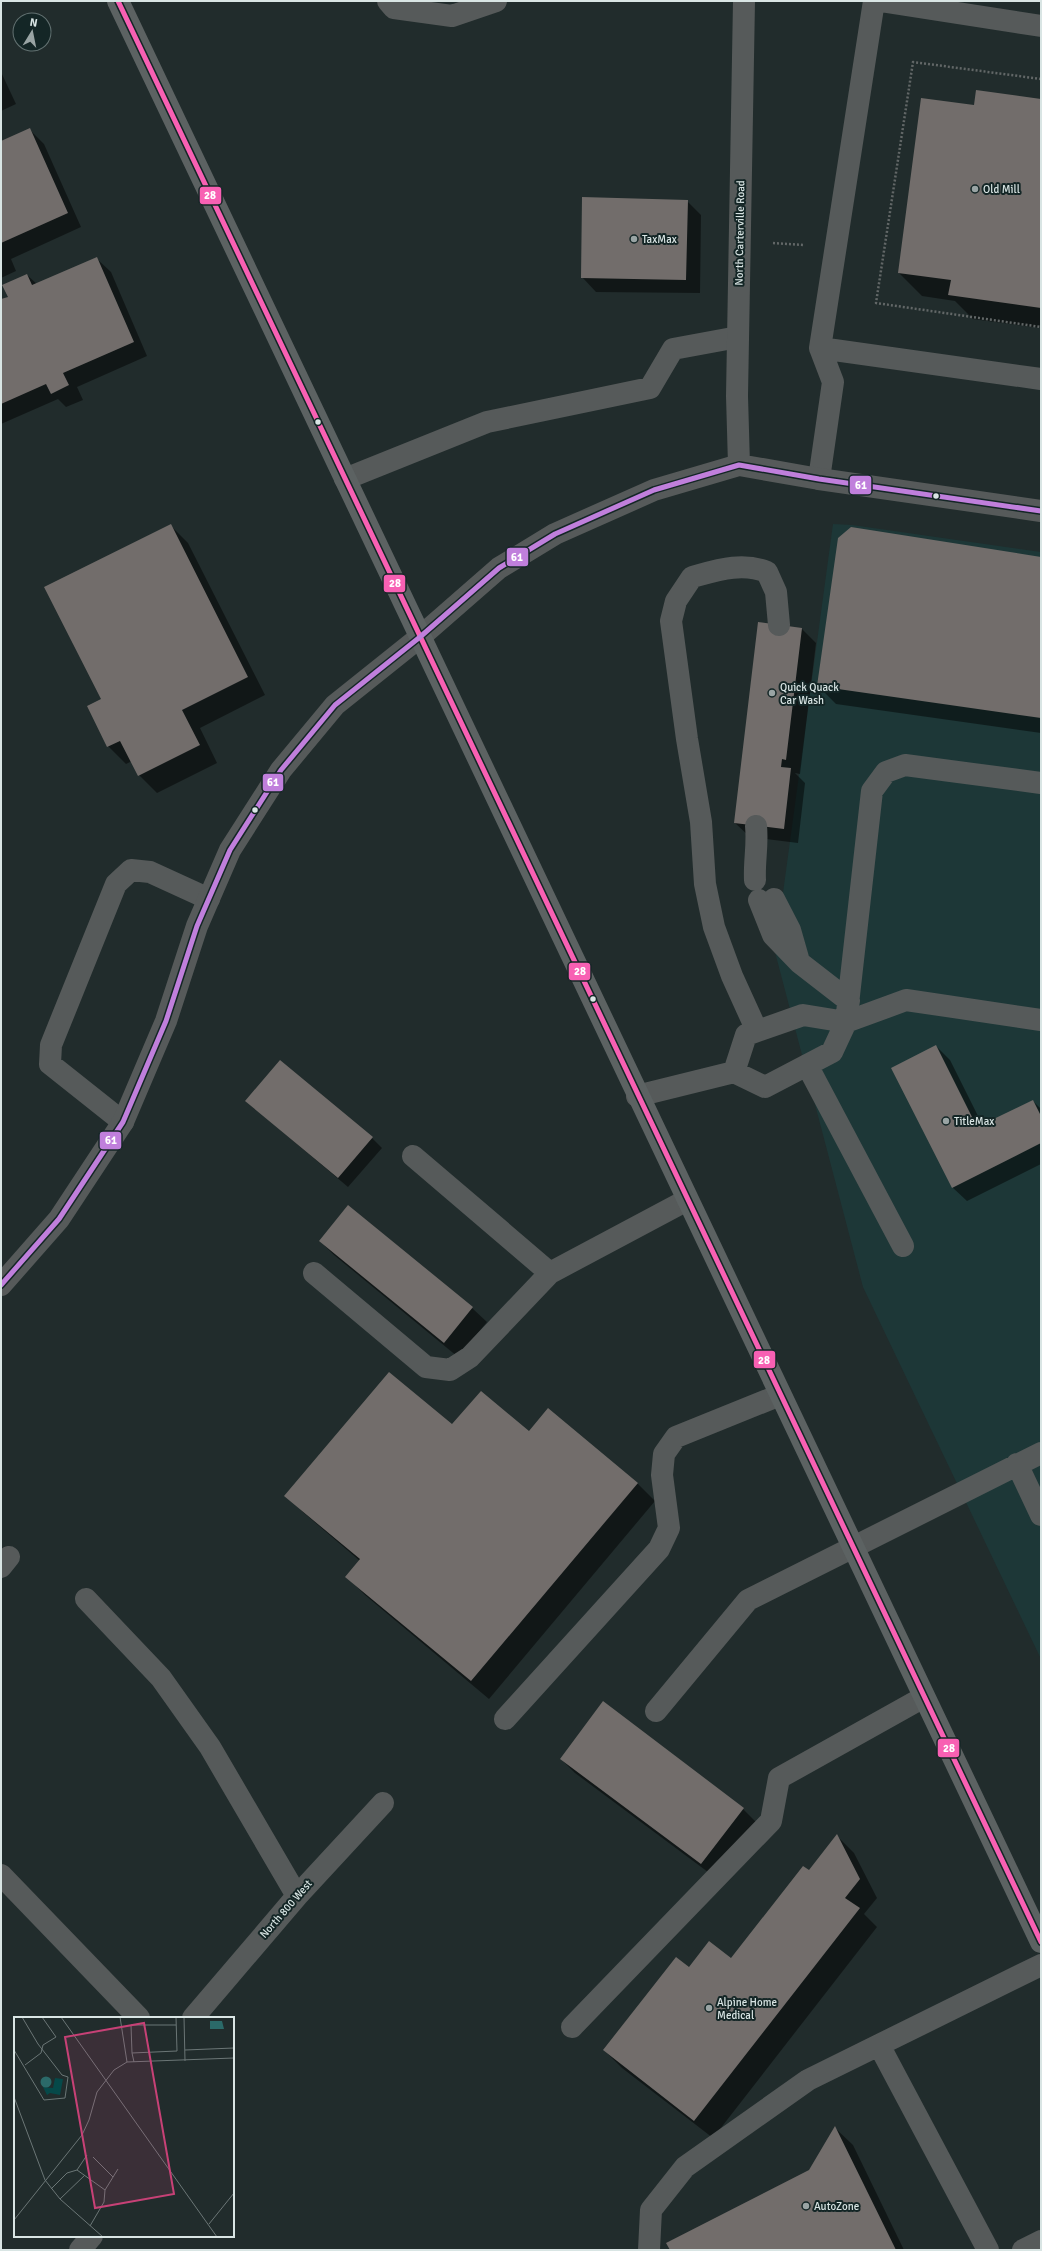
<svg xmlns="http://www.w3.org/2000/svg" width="1042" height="2251" font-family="Signika,sans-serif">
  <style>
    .built { fill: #1d3737 }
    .shadow { fill: #0007 }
    .building { fill: #726d6b }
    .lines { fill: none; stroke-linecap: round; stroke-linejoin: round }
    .path { stroke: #626767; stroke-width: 2.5; stroke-dasharray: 2 2; stroke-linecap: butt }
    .service { stroke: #565a5a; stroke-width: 22 }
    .minor { stroke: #565a5a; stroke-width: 22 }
    .tertiary { stroke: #565a5a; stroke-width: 22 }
    .primary { stroke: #5c6262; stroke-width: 22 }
    .bus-1-casing { stroke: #142626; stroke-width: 8 }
    .bus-2-casing { stroke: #142626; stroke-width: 8 }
    .bus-1 { stroke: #f860b3; stroke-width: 5 }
    .bus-2 { stroke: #c07fdc; stroke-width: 5 }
    .poi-dot { fill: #99a4a4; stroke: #142626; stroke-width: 1.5 }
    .bus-dot { fill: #d9e5e4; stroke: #142626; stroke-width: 1.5 }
    .labels { text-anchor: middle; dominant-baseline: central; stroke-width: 4; stroke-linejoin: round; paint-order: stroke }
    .poi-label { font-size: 11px; fill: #d9e5e4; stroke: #142626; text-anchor: start }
    .street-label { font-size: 11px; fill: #d9e5e4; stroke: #142626 }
    .inset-road { fill: none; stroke: #6b7676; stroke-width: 1 }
    .view { fill: #c74176; fill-opacity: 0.15; stroke: #c74176; stroke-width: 2 }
    .inset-edge { fill: none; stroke: #d9e5e4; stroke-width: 2 }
    .line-badge { stroke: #142626; stroke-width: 1.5 }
    .badge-label { font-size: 11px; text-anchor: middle; font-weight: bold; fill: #fff }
  </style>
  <rect width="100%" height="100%" fill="#212c2c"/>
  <path class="built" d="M833 524 852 525 1041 552V1659L863 1287 775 952Z"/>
  <path class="shadow" d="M1 72 16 104 1 111Z
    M1041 100V328L973 319 955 301 922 296 899 273 974 106Z
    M30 130 44 144 81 227 11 259 16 271 1 278V142Z
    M687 201 701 215 700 293 596 292 582 277Z
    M96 258 111 272 147 356 77 387 83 400 66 407 58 399 1 424V301L9 297 27 275 37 284Z
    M170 525 188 543 265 695 200 728 217 763 157 793 139 775 132 761 126 764 108 746 102 700Z
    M1041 558V733L836 704 818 686Z
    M802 629 816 643 800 774 795 773 805 783 798 843 750 837 735 823Z
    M936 1046 950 1060 983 1126 1033 1101 1041 1109V1164L967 1201 952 1187Z
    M246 1101 372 1138 382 1148 348 1187Z
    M348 1206 472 1308 487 1322 458 1357 334 1255 320 1241Z
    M453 1425 529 1432 637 1483 655 1501 489 1699 365 1595 347 1577 360 1561 304 1513 286 1496Z
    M561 1759 743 1809 757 1823 716 1878 575 1773Z
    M837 1836 854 1853 877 1898 864 1914 877 1927 713 2138 622 2068 604 2050 689 1968 731 1959 809 1871Z
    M835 2128 853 2145 904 2250H671L810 2171Z"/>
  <path class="building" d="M976 90 1041 99V308L948 295 951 280 898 273 921 98 974 105Z
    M30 128 68 213 1 243V141Z
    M582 197 688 200 686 280 581 278Z
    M97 257 134 342 63 373 69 385 51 394 46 384 1 404V299L8 297 2 285 27 274 32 285Z
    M171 524 248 677 182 710 200 745 138 776 120 741 107 747 87 706 101 699 44 587Z
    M851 527 1041 557V718L817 686 838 538Z
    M758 622 802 628 786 760 782 759 781 767 791 768 784 829 734 823Z
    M936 1045 977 1127 1033 1100 1041 1116V1143L952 1188 891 1068Z
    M280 1060 373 1137 338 1178 245 1101Z
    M348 1205 473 1307 444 1343 319 1241Z
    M389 1372 452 1424 481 1391 529 1431 548 1408 638 1483 471 1681 345 1577 360 1559 284 1496Z
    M603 1701 744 1808 701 1864 560 1759Z
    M837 1834 860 1879 845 1898 860 1908 694 2121 603 2050 676 1957 689 1967 709 1941 731 1958 803 1866 809 1870Z
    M835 2126 896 2250H670L666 2243 809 2170Z"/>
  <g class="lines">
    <path class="path" d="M1041 79 913 62 876 303 1041 327
      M773 243 804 245"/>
    <path class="service" d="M388 1 394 8 452 16 496 1
      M345 479 487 422 650 388 673 349 738 337
      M1041 783 905 765 886 772 872 791 846 1022 906 1000 1041 1020
      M755 880C754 861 758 845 756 826
      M774 899 790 930 798 958
      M759 900 773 935 800 963 849 1001
      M757 1031 732 976 714 927 705 884 701 822 687 739 671 621 676 601 692 577C718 570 742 562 767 572L776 592 779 625
      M807 1065 903 1246
      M637 1096 734 1072 765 1087 832 1052 846 1022 803 1015 746 1035 734 1072
      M123 1122 50 1064 51 1045 116 884 131 870 150 872 209 899
      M413 1156 550 1273 687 1200
      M314 1273 426 1367 450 1370 470 1357 550 1273
      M1017 1464 1041 1515
      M656 1711 748 1600 1041 1453
      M505 1719 659 1549 669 1528 662 1475 664 1454 676 1437 780 1395
      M572 2027 771 1821 779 1778 924 1697
      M879 2045 988 2250
      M649 2250 651 2210 685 2167 808 2080 1041 1965
      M1023 2250 1041 2241"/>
    <path class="minor" d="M880 1 1041 26
      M820 348 874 1
      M819 479 833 382 820 348 1041 379
      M1 1567 9 1557
      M86 1599 161 1678 210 1747 297 1896
      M1 1875 139 2018
      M193 2018 297 1896 383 1803
      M80 2250 92 2236"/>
    <path class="tertiary" d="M739 465 737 396 744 1
      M1 1285 59 1219 123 1122 166 1021 197 926 230 850 281 770 335 705 420 637 499 568 555 534 654 490 739 465 819 479 1041 511"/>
    <path class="primary" d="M118 1 1041 1942"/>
    <g class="bus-1-casing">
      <path id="bus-1" d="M118 1 1041 1942"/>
    </g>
    <g class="bus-2-casing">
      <path id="bus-2" d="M1 1285 59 1219 123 1122 166 1021 197 926 230 850 281 770 335 705 420 637 499 568 555 534 654 490 739 465 819 479 1041 511"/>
    </g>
    <use href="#bus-1" class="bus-1"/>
    <use href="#bus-2" class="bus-2"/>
  </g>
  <g class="poi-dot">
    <circle cx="975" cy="189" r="4"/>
    <circle cx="634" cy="239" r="4"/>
    <circle cx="772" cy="693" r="4"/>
    <circle cx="946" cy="1121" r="4"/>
    <circle cx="709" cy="2008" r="4"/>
    <circle cx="806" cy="2206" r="4"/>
  </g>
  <g class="bus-dot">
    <circle cx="318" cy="422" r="3.5"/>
    <circle cx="936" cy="496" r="3.5"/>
    <circle cx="255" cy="810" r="3.5"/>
    <circle cx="593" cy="999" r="3.5"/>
  </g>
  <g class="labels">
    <g class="poi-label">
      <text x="983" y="189">Old Mill</text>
      <text x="642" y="239">TaxMax</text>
      <text x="780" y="687">Quick Quack<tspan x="780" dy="13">Car Wash</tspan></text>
      <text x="954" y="1121">TitleMax</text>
      <text x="717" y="2002">Alpine Home<tspan x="717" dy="13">Medical</tspan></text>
      <text x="814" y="2206">AutoZone</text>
    </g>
    <g class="street-label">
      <text transform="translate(740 233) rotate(-89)">North Carterville Road</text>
      <text transform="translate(286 1909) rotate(-49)">North 800 West</text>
    </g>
  </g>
  <g transform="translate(14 2017)">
    <rect width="220" height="220" fill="#212c2c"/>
    <path d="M41 61 49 62 46 78 36 76 33 78 29 70 39 71Z" fill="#064949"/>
    <path d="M196 4H208L210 12H196ZM26.5 65a5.5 5.5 0 1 1 11 0a5.5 5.5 0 1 1-11 0Z" fill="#2b6a69"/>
    <path class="inset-road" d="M47 0 203 220M106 0 113 45M170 0 171 44M0 33 30 83 51 81 54 60 48 58 24 27 8 0M171 33 220 31M118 36 117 8H162M120 45 118 36 163 34 162 0M11 48 27 36 29 28 42 20 28 0M0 80 31 163 46 182 89 220M79 140 99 160M63 153 73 138M37 172 53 156 63 153 91 173M46 182 71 158M0 203 68 118 75 103 83 75 100 53 113 45 220 41M195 207 220 176M76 209 90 185 91 173 104 152"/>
    <path class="view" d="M130 6 160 177 81 191 51 20Z"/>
    <rect width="220" height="220" class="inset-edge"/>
  </g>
  <g class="line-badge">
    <rect x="199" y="186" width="23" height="19" rx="4" fill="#f860b3"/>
    <rect x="849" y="475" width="23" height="20" rx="4" fill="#c07fdc"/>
    <rect x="506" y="547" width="23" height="20" rx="4" fill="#c07fdc"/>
    <rect x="383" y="574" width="23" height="19" rx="4" fill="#f860b3"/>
    <rect x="262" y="773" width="22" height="19" rx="4" fill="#c07fdc"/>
    <rect x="568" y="962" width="23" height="19" rx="4" fill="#f860b3"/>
    <rect x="99" y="1131" width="23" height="19" rx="4" fill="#c07fdc"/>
    <rect x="753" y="1350" width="23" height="19" rx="4" fill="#f860b3"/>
    <rect x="937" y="1738" width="23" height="20" rx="4" fill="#f860b3"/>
  </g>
  <g class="badge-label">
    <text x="210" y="199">28</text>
    <text x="861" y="489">61</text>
    <text x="517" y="561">61</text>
    <text x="395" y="587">28</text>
    <text x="273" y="786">61</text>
    <text x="580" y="975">28</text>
    <text x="111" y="1144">61</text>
    <text x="764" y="1364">28</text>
    <text x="949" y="1752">28</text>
  </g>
  <rect width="1042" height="2251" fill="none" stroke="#d9e5e4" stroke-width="4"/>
  <g transform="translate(32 32) rotate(10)"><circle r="19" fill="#142626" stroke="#637272"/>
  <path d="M0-3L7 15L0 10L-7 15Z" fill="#99a4a4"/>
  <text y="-6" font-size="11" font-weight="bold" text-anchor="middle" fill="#d9e5e4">N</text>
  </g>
</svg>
